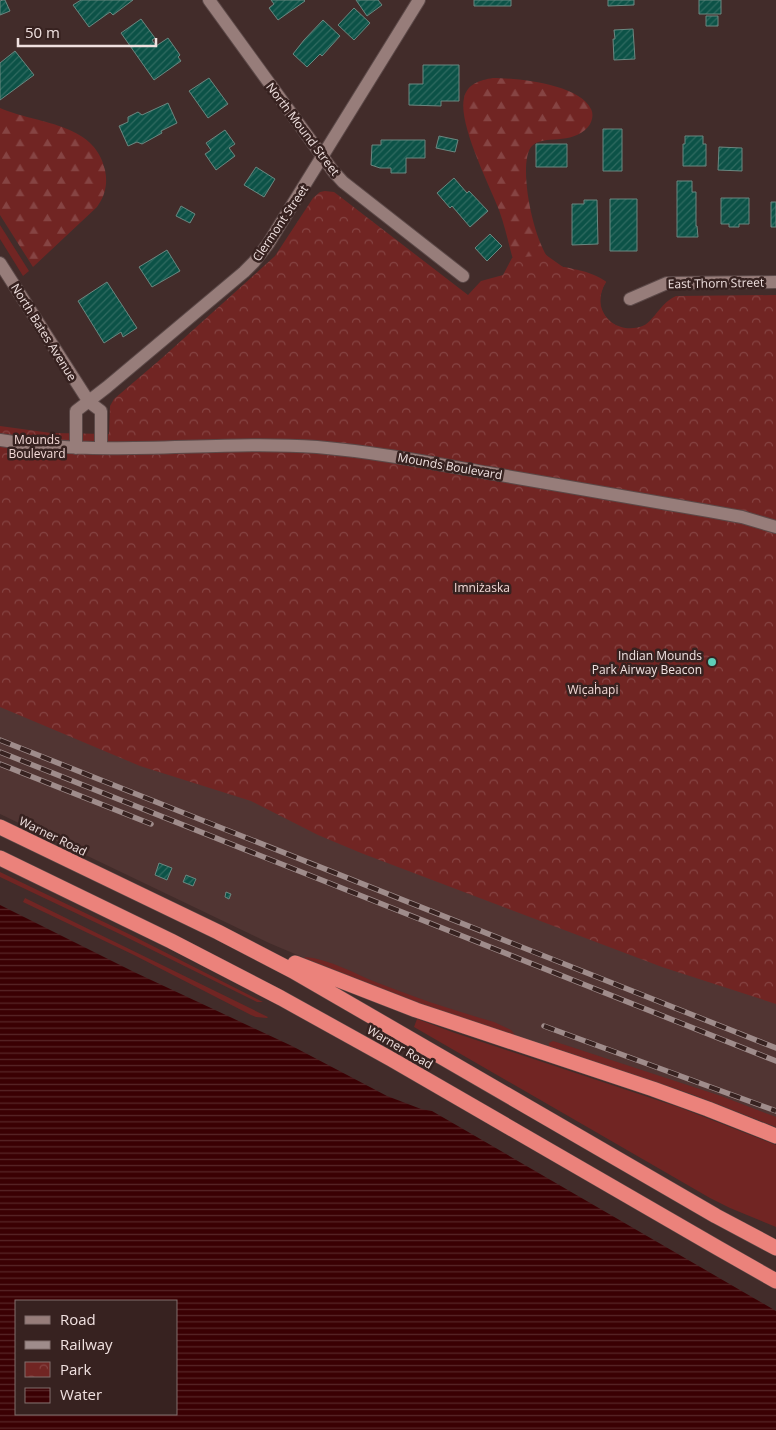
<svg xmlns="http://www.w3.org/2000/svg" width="776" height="1430" font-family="'Open Sans',sans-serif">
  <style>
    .built { fill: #513533 }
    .grass { fill: #712523 }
    .forest { fill: url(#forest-firs) }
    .park { fill: url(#park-crowns) }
    .water { fill: url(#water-rules); fill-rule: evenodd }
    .building { fill: url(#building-hatch); stroke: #6b8780 }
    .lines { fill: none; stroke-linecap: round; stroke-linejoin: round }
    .minor-casing { stroke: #5c4948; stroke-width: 14 }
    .highway-casing { stroke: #5c4948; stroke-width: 16 }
    .minor { stroke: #977d7a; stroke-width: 12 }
    .highway { stroke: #eb827b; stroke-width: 15 }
    .rail-casing { stroke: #9f8c8b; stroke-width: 5.5 }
    .rail { stroke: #372220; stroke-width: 4; stroke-dasharray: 11; stroke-linecap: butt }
    .poi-dot { fill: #5eceb8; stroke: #372220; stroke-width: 2 }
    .labels { text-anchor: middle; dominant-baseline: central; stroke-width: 5; stroke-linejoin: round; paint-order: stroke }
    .street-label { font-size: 12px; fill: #f0e1e0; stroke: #372220 }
    .park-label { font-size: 12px; fill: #f3d9d7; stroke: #372220 }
    .poi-label { font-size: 12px; fill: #f0e1e0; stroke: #372220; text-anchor: end }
  </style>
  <defs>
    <pattern id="forest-firs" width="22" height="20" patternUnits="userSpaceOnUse" patternTransform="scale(1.25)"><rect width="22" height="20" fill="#712523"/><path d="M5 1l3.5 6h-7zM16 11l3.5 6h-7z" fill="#864443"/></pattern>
    <pattern id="park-crowns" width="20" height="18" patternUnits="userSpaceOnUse" patternTransform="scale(1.25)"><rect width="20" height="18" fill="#712523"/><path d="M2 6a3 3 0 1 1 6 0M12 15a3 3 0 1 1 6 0" fill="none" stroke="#864443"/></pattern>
    <pattern id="water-rules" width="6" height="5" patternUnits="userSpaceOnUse" patternTransform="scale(1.25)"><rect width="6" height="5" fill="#3a0003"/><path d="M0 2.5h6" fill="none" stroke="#572527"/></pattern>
    <pattern id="building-hatch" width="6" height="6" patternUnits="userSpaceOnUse" patternTransform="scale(1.25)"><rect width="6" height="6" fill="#0c5247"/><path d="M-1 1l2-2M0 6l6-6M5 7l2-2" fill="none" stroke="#306b61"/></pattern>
  </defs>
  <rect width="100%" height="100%" fill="#422c2a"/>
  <path class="built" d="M0 696 776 992V1127L694 1095 634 1074 423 1005 340 973 269 943 0 814Z"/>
  <path class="grass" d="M0 225 29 271 23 276 0 239Z
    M0 872 133 936 263 1002H257L122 935 0 877Z
    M25 898 268 1017 267 1018 256 1017 251 1015 134 955 23 902Z
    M305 957C330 959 355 974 378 983 416 998 455 1011 494 1022L511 1030 515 1035 423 1005 304 958Z
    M417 1019 455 1033 681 1108 776 1145V1227L730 1208 710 1198 414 1027Z
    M553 1041 721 1096 776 1117V1127L694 1095 549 1046V1043Z"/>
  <path class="forest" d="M493 78C517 78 579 84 591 109 594 115 592 122 588 127 571 146 544 134 532 146 516 162 535 252 554 264 560 267 567 267 573 269 584 271 595 274 605 281L606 282C588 310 616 338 645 325L688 369 515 266C509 247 506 229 499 210 489 184 458 124 464 98 467 84 480 80 493 78Z
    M0 108C36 124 95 122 105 170 108 184 105 196 97 207L33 267 0 215Z"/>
  <path class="park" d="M325 191 334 192 338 195 468 295 481 281 503 275 512 258 546 255 563 267 605 281 606 282C601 290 599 299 601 308 604 316 611 324 619 327 651 339 654 305 676 296L776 295V1004L662 967 361 853 318 835 251 801 140 766 0 707V426L51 433 109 434 110 406 114 399 162 358 275 256 313 198 320 192Z"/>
  <path class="water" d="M0 905 134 972 292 1046 387 1096 421 1109 432 1111 776 1311V1430H0ZM16 1301H176V1414H16Z"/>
  <path class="building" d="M3 0H5L10 11 0 15V1Z
    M81 0H133L113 15 110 12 89 27 73 5Z
    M271 0H304L305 1 278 20 269 8 274 4Z
    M356 0H378L382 5 367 16Z
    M474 0H511V6H474Z
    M608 0H634V5L608 6Z
    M699 0H721V14H699Z
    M354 8 370 23 354 40 338 25Z
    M706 16H718V26H706Z
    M141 19 155 38 152 40 156 46 168 38 180 55 178 57 181 61 154 80 121 33Z
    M323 20 340 36 322 56 320 54 307 67 293 54 304 40Z
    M633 29 635 59 614 60 613 39H615L614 30Z
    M15 51 34 75 0 100V63Z
    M423 65H459V101H441V106L409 105V84H423Z
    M209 78 228 104 208 118 189 91Z
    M168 103 177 123 161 131 162 133 142 144 137 142 128 146 119 126 128 122V117L138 112 142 115Z
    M603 129H622V171H603Z
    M225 130 235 144 229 148 235 156 216 170 205 154 211 150 206 143Z
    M439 136 458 140 455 152 436 148Z
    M685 136H703V144H706V166H683V144H685Z
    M381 140H425V158H406V173H391V168H380L371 165 372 145H381Z
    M536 144H567V167H536Z
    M719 147 742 148V171L718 170Z
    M256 167 275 179 264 197 244 185Z
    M454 178 467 193 469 191 488 211 470 227 452 206 450 208 437 193Z
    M677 181H692V192H696V226H697L698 237H677Z
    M721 198H749V224H739V227H729V224H721Z
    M610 199H637V251H610Z
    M584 200H597L598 244 572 245V204H584Z
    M771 202H776V227H771Z
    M181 206 195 214 190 223 176 216Z
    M490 234 502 246 487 261 475 248Z
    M167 250 180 271 152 287 139 267Z
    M107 282 137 328 123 337 121 332 104 343 78 301Z
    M159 863 172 868 167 880 155 875Z
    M186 875 196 879 193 886 183 882Z
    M226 892 231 894 229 899 225 897Z"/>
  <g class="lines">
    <g class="minor-casing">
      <path id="minor" d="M209 0 333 171 343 182 463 276
        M0 263 89 402 101 411V448
        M630 299 667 283 776 282
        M0 440C105 458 211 440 317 447 375 452 432 463 489 473 574 488 658 502 742 517L776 527
        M76 448V411L107 387 244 272 254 262 268 244 419 0"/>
    </g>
    <g class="highway-casing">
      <path id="highway" d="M0 827 218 932 293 971 716 1216 776 1248
        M0 858 171 941 281 998 391 1059 718 1248 776 1281
        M295 963 416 1010 653 1089 708 1109 776 1136"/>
    </g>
    <use href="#minor" class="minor"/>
    <use href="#highway" class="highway"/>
    <g class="rail-casing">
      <path id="rail" d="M0 740 776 1048
        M0 752 776 1061
        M0 764 151 824
        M544 1026 776 1111"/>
    </g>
    <use href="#rail" class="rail"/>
  </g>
  <circle class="poi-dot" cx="712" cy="662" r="5"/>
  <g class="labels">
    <g class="street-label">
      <text transform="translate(303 129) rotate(53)">North Mound Street</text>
      <text transform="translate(280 223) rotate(-56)">Clermont Street</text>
      <text transform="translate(716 283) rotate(-1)">East Thorn Street</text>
      <text transform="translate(44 332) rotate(58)">North Bates Avenue</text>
      <text transform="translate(450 466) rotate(10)">Mounds Boulevard</text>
      <text transform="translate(53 836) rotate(26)">Warner Road</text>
      <text transform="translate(400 1047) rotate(30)">Warner Road</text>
    </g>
    <g class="park-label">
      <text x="37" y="439">Mounds<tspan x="37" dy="14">Boulevard</tspan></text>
      <text x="482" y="587">Imniżaska</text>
      <text x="593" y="689">Wic̣aḣapi</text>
    </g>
    <g class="poi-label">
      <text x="702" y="655">Indian Mounds<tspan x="702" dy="14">Park Airway Beacon</tspan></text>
    </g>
  </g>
  <rect x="15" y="1300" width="162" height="115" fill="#372220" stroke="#816e6d"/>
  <rect x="25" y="1316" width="25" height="8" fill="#977d7a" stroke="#816e6d"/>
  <text x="60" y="1325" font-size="15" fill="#f0e1e0">Road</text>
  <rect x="25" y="1341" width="25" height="8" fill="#9f8c8b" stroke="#816e6d"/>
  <text x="60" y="1350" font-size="15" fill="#f0e1e0">Railway</text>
  <rect x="25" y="1362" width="25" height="15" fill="url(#park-crowns)" stroke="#816e6d"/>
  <text x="60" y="1375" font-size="15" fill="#f0e1e0">Park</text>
  <rect x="25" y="1388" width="25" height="15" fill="url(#water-rules)" stroke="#816e6d"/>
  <text x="60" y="1400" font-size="15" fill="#f0e1e0">Water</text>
  <path d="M18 38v8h138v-8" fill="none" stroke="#f0e1e0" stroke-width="2.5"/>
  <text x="25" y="38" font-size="15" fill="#f0e1e0" stroke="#372220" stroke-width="4" paint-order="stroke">50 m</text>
</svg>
